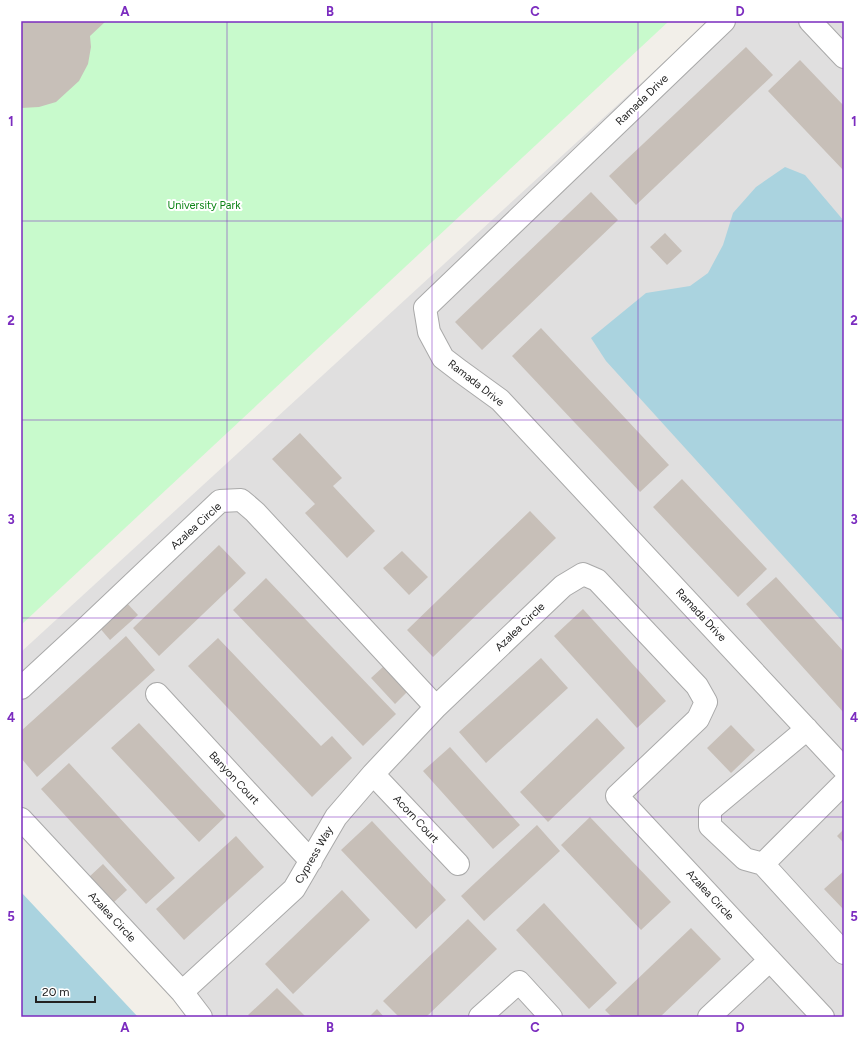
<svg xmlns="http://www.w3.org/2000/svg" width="865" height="1038" font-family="Figtree,sans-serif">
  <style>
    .residential { fill: #e0dfdf }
    .park { fill: #c8facc }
    .water { fill: #aad3df }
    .building { fill: #c7bfb8 }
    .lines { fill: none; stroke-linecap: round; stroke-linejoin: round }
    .minor-casing { stroke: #a9a9a9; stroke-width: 24 }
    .minor { stroke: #fff; stroke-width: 22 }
    .grid { fill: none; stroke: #7b2cbf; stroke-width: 1; stroke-opacity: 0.55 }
    .labels { text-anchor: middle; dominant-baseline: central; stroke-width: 4; stroke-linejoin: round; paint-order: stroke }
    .street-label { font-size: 11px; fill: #222; stroke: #fff }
    .park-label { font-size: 11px; fill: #0c8416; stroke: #fff }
    .neatline { fill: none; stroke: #7b2cbf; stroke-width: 1.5 }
    .grid-label { font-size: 13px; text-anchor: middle; font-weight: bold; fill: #7b2cbf }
  </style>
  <rect width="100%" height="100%" fill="#f2efe9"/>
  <path class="residential" d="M709 21H844V1017H200L21 824V652Z"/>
  <path class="park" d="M21 21H669L21 625Z"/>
  <path class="water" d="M785 167 805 175 844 221V623L606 361 591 338 646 293 690 286 708 273 723 245 733 213 756 187Z
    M21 892 138 1017H21Z"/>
  <path class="building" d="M21 21H106L90 36 91 47 88 64 79 81 56 102 39 107 21 108Z
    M746 47 773 75 636 205 609 176Z
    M800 60 844 106V171L768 91Z
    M591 192 618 220 482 350 455 322Z
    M665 233 682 251 667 265 650 247Z
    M541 328 669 465 640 492 512 356Z
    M300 433 342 478 333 486 375 531 347 558 305 513 315 504 272 459Z
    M682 479 767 569 738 597 653 507Z
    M530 511 556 538 433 657 407 630Z
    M219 545 246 573 159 656 133 628Z
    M402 551 428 577 409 595 383 568Z
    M776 577 844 652V713L746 604Z
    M266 578 396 714 363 746 233 610Z
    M125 601 138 615 110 640 98 626Z
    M583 609 666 701 637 728 554 636Z
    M126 636 155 670 37 777 21 758V731Z
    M218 638 321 746 332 736 352 758 312 797 188 666Z
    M541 658 568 688 486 763 459 732Z
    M384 666 407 692 395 704 371 678Z
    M597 718 625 748 548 822 520 792Z
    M139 723 226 816 199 842 111 748Z
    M731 725 755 750 731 773 707 748Z
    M450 747 520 825 493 849 423 771Z
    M69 763 175 878 146 904 41 789Z
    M590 817 671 902 641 930 561 845Z
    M372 821 446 900 416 929 341 850Z
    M537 825 560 851 484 921 461 896Z
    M844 829V843L837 836Z
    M236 836 264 867 184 940 156 909Z
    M103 864 127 890 113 903 89 877Z
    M844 871V910L824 889Z
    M342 890 370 920 293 994 265 964Z
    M544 903 617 983 589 1009 516 930Z
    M468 919 497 949 426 1017H399L383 1001Z
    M691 928 721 959 660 1017H612L605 1010Z
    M277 988 306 1017H251L248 1015Z
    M377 1009 384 1017H369Z"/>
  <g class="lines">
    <g class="minor-casing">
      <path id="minor" d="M724 21 425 308 429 332 443 358 460 371 500 400 844 769
        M810 21 844 57
        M21 688 87 627 220 501 241 500 255 512 436 707
        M157 694 311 861
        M373 774 458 864
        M844 783 763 864 844 953
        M21 819 182 992 201 1017
        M763 864 745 859 710 826V810L807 729
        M182 992 294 889 336 817 373 774 436 707 563 586 583 574 597 580 697 686 706 702 698 719 617 796 823 1017
        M480 1017 519 982 551 1017
        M709 1017 770 960"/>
    </g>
    <use href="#minor" class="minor"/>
  </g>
  <path class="grid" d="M227 21V1017M432 21V1017M638 21V1017M21 221H844M21 420H844M21 618H844M21 817H844"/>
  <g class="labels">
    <g class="street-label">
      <text transform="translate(642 100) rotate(-44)">Ramada Drive</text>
      <text transform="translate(476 383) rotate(38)">Ramada Drive</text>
      <text transform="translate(196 526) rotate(-42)">Azalea Circle</text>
      <text transform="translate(701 615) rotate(47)">Ramada Drive</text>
      <text transform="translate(520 627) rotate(-44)">Azalea Circle</text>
      <text transform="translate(234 778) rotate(47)">Banyon Court</text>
      <text transform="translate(416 819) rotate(47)">Acorn Court</text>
      <text transform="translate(314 855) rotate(-60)">Cypress Way</text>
      <text transform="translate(710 895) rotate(47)">Azalea Circle</text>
      <text transform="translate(112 917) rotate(47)">Azalea Circle</text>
    </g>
    <g class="park-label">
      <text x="204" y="205">University Park</text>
    </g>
  </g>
  <rect width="865" height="1038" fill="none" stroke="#ffffff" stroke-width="44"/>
  <path d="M36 996v6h59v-6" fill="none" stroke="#222222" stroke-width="2"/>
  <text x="42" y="996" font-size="12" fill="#222222" stroke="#ffffff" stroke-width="3" paint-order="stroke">20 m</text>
  <rect x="22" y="22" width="821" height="994" class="neatline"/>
  <g class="grid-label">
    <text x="125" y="16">A</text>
    <text x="330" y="16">B</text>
    <text x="535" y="16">C</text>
    <text x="740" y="16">D</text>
    <text x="11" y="126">1</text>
    <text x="854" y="126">1</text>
    <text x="11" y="325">2</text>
    <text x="854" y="325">2</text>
    <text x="11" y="524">3</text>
    <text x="854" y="524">3</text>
    <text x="11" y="722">4</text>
    <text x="854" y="722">4</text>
    <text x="11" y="921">5</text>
    <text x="854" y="921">5</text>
    <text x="125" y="1032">A</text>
    <text x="330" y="1032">B</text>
    <text x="535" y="1032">C</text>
    <text x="740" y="1032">D</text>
  </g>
</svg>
